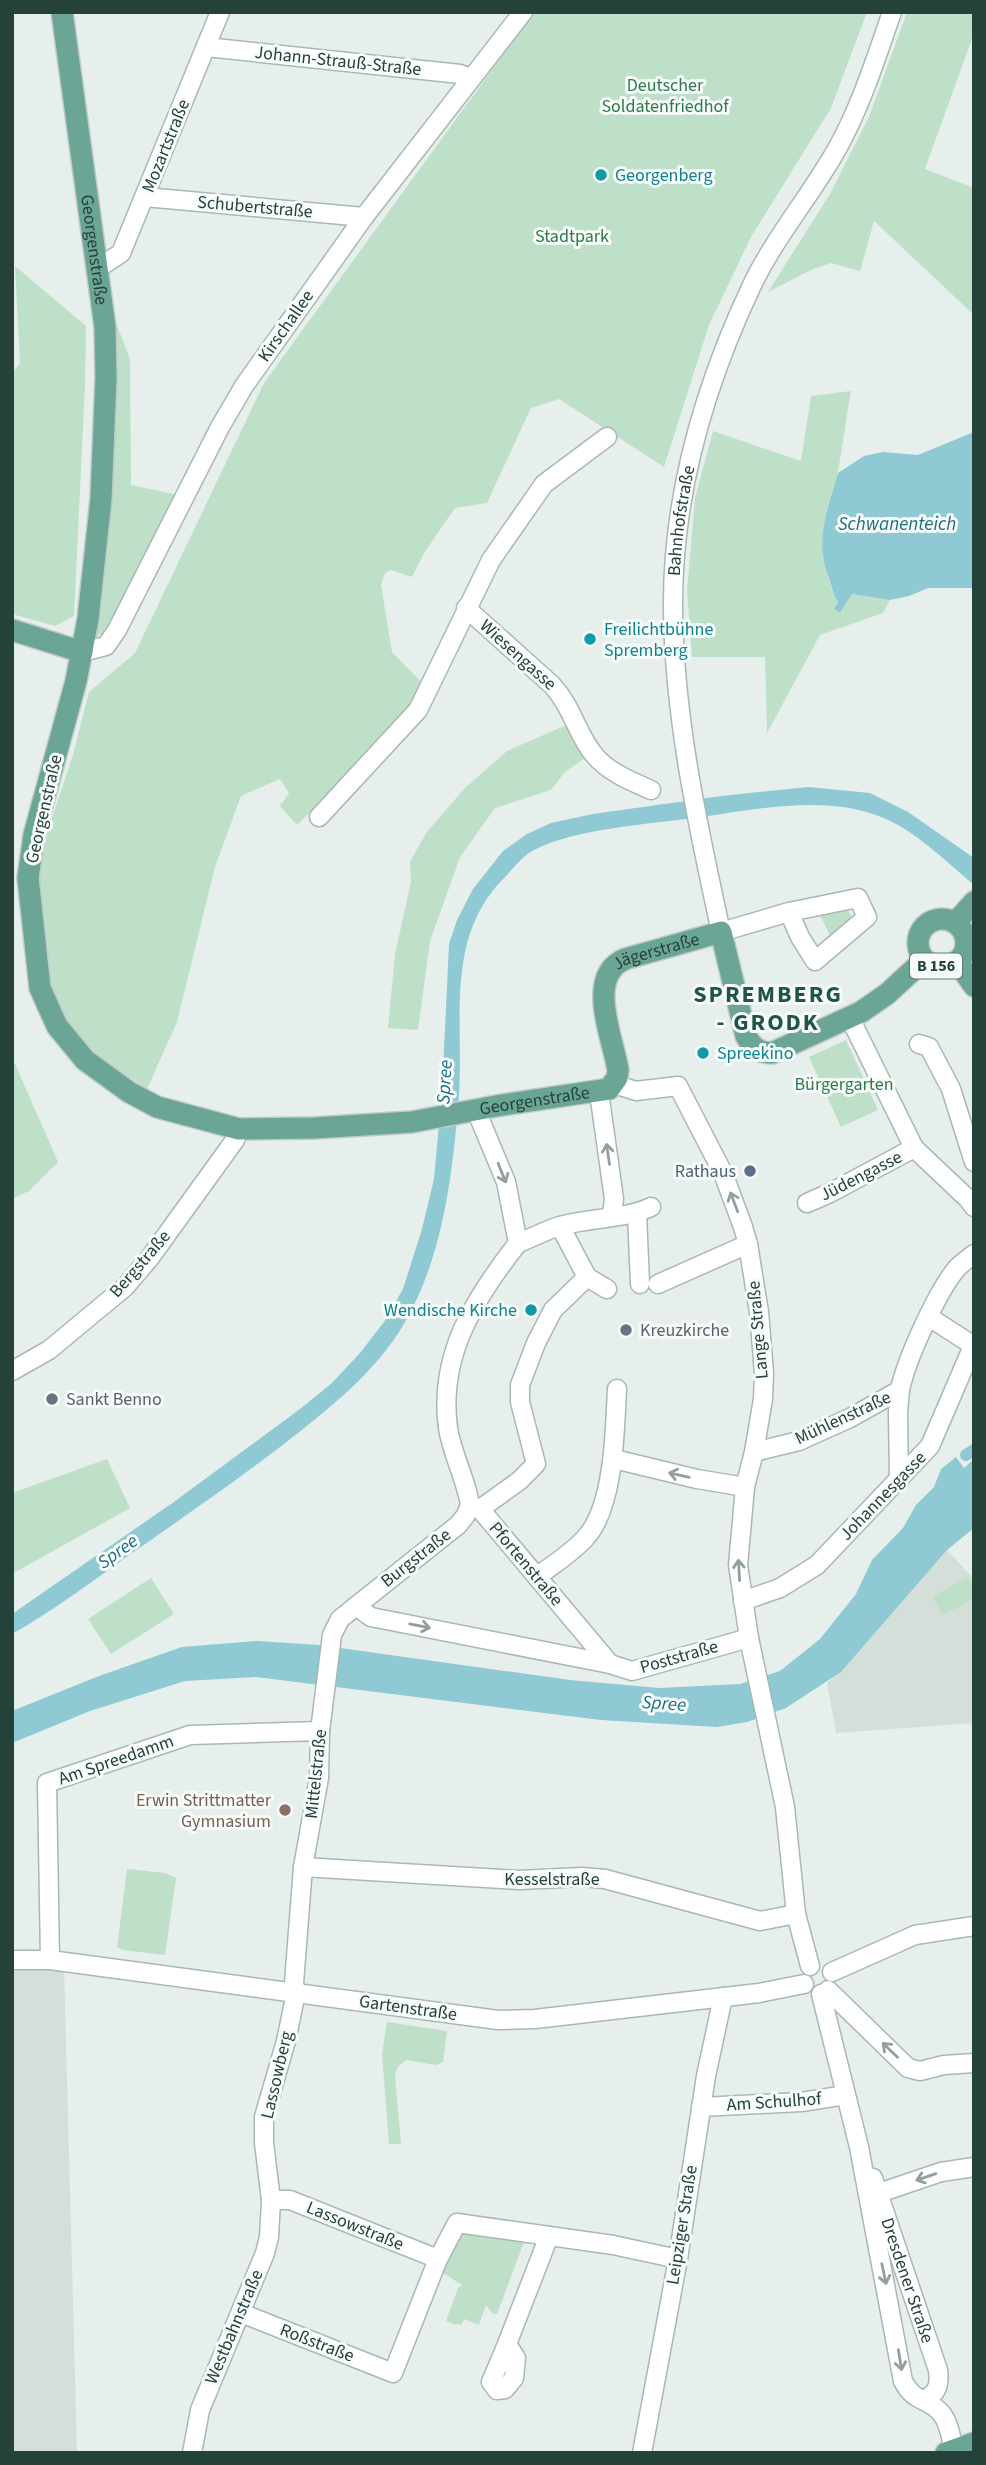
<svg xmlns="http://www.w3.org/2000/svg" width="986" height="2465" font-family="'Source Sans 3',sans-serif">
  <style>
    .built { fill: #d4dfda }
    .green { fill: #bfe0c8 }
    .water { fill: #8ec9d4 }
    .lines { fill: none; stroke-linecap: round; stroke-linejoin: round }
    .canal { stroke: #8ec9d4; stroke-width: 12 }
    .minor-casing { stroke: #a8b8b2; stroke-width: 21 }
    .major-casing { stroke: #c2cac8; stroke-width: 24 }
    .minor { stroke: #fff; stroke-width: 18 }
    .major { stroke: #6aa596; stroke-width: 21 }
    .oneway { stroke: #92a09c }
    .culture-dot { fill: #0f9aa8; stroke: #f7fbf9; stroke-width: 2.5 }
    .service-dot { fill: #5c6f8a; stroke: #f7fbf9; stroke-width: 2.5 }
    .worship-dot { fill: #6b7280; stroke: #f7fbf9; stroke-width: 2.5 }
    .education-dot { fill: #8d6e63; stroke: #f7fbf9; stroke-width: 2.5 }
    .labels { text-anchor: middle; dominant-baseline: central; stroke-width: 6; stroke-linejoin: round; paint-order: stroke }
    .shield { fill: #f7fbf9; stroke: #637a73; stroke-width: 2 }
    .shield-label { font-size: 16px; font-weight: bold; fill: #24423a }
    .street-label { font-size: 18px; fill: #24423a; stroke: #f7fbf9 }
    .park-label { font-size: 18px; fill: #2d7a4b; stroke: #f7fbf9 }
    .culture-label { font-size: 18px; fill: #0d838f; stroke: #f7fbf9; text-anchor: start }
    .service-label { font-size: 18px; fill: #4e5e75; stroke: #f7fbf9; text-anchor: end }
    .worship-label { font-size: 18px; fill: #5b616d; stroke: #f7fbf9; text-anchor: start }
    .education-label { font-size: 18px; fill: #785e54; stroke: #f7fbf9; text-anchor: end }
    .water-label { font-size: 19px; font-style: italic; fill: #1c6f80; stroke: #f7fbf9 }
    .district-label { font-size: 24px; font-weight: bold; letter-spacing: 2px; fill: #1f5548; stroke: #f7fbf9 }
  </style>
  <rect width="100%" height="100%" fill="#e6efeb"/>
  <path class="built" d="M947 1550 974 1579V1723L836 1733 827 1683 841 1672Z
    M64 1967 77 2453H12V1968Z"/>
  <path class="green" d="M534 12H867L831 108 751 237 709 325 664 467 559 399 531 408 487 503 455 508 424 553 412 577 391 570 385 573 381 585 392 652 426 687 416 709 297 825 280 806 289 793 280 779 241 796 215 867 177 1022 147 1089 96 1056 63 1016 46 988 37 863 73 755 89 692 135 653 264 383Z
    M907 12H974V33L925 169 974 188V315L874 221 860 271 831 263 813 269 768 292 830 194 869 117Z
    M15 266 86 326 85 385 74 616 55 626 12 614V373L20 363Z
    M110 307 130 359 131 485 178 495 110 628 97 637Z
    M851 391C846 418 843 445 838 471 830 513 813 532 828 577 832 586 832 594 838 602L834 608 852 594 890 600 883 613 820 635 767 733 765 657H692L687 592 695 498 713 431 801 461 811 396Z
    M571 723 585 758 565 772 551 790 495 808 460 857 430 941 418 1030 388 1028 395 954 411 882 410 862 426 833 465 788 507 751Z
    M847 908 854 922 831 938 820 915 823 912Z
    M846 1040 878 1110 841 1127 809 1057Z
    M12 1057 58 1162 29 1191 12 1199Z
    M107 1459 130 1508 12 1574V1493Z
    M967 1577 974 1588V1599L943 1615 932 1597Z
    M151 1578 174 1614 111 1654 88 1619Z
    M127 1869 165 1873 176 1878 165 1955 123 1950 117 1947Z
    M387 2022 447 2031 443 2062 436 2065 406 2060 398 2067 395 2075 401 2144H389L382 2054Z
    M464 2229 524 2242 497 2314H493L486 2305 479 2325 464 2319 461 2325 457 2324 456 2325 446 2321 458 2288 462 2285 443 2273 441 2257Z"/>
  <path class="water" d="M974 432V588H928L909 596 890 600 852 594 840 612 834 609 838 602C832 593 832 585 828 576 814 537 828 511 838 473L864 456 883 452 918 455Z
    M808 787 870 793 908 812 974 858V885C949 864 926 841 898 825 839 792 765 808 701 817 653 824 576 828 534 850 524 855 515 866 507 875 441 938 466 1025 458 1107 452 1179 442 1258 405 1322 376 1373 326 1411 280 1447 233 1483 184 1517 135 1551 95 1579 55 1610 12 1634V1614L171 1504 300 1409 332 1383 360 1353 384 1322 403 1289 422 1229 434 1179 442 1091 449 944 457 920 473 889 503 851 527 834 551 823 593 814 721 796Z
    M956 1457 964 1468 974 1459V1528L947 1550 841 1672 786 1708 747 1722 717 1727 601 1720 256 1677 185 1681 90 1711 12 1743V1711L99 1676 182 1647 257 1641 319 1645 570 1680 659 1688 740 1684 780 1671 820 1639 856 1594 872 1560 903 1528 916 1505 934 1487 941 1469Z"/>
  <g class="lines">
    <path class="canal" d="M966 1455 974 1450"/>
    <g class="minor-casing">
      <g id="minor">
        <path d="M206 47 460 74 470 78"/>
        <path d="M145 197 364 217"/>
        <path d="M97 269 121 253 220 12"/>
        <path d="M466 608 552 685C573 708 577 735 595 756 610 773 631 781 651 790"/>
        <path d="M82 652 106 646 117 630 220 427 244 386 364 217 523 12"/>
        <path d="M319 817 418 710 491 560 544 484 607 437"/>
        <path id="s1" d="M789 912 800 937 815 961 867 917 858 898 789 912 721 932C698 826 674 718 673 609 672 497 705 384 753 283 776 236 811 195 837 149 861 106 876 58 892 12"/>
        <path d="M850 1018 914 1148 968 1199 974 1207"/>
        <path d="M919 1044 929 1047 951 1089 974 1162"/>
        <path d="M614 1084 636 1091 678 1086 723 1173 743 1227 748 1244 759 1312 764 1373 763 1399 754 1452 745 1487 738 1565 749 1638 785 1807 796 1914 810 1966"/>
        <path d="M599 1092 614 1199 612 1215"/>
        <path d="M807 1203 830 1193 914 1148"/>
        <path d="M637 1214 640 1284"/>
        <path d="M560 1226 587 1277 607 1289"/>
        <path d="M518 1243C532 1238 546 1230 560 1226 588 1218 626 1219 651 1207"/>
        <path d="M658 1284 748 1244"/>
        <path d="M929 1317 974 1346"/>
        <path d="M12 1371 49 1350 125 1287 149 1259 235 1140 239 1129"/>
        <path d="M754 1452 799 1441 850 1418 900 1390C906 1360 937 1292 957 1268 962 1263 969 1258 974 1254"/>
        <path d="M614 1459 697 1479 745 1487"/>
        <path d="M899 1481 898 1412 900 1390"/>
        <path d="M470 1505 480 1509 610 1664"/>
        <path d="M480 1509 519 1481 536 1464 520 1402V1385L536 1343 553 1310 587 1277"/>
        <path d="M537 1577C553 1564 574 1552 587 1536 614 1505 615 1429 617 1389"/>
        <path d="M743 1601 780 1588 817 1565 930 1446 973 1346"/>
        <path d="M356 1606 371 1617 610 1664 632 1671 749 1638"/>
        <path d="M303 1867 519 1880 582 1877 605 1879 760 1921 796 1914"/>
        <path d="M12 1960H50L498 2020 535 2019 759 1993 804 1984"/>
        <path d="M50 1960 47 1783 190 1735 320 1731"/>
        <path d="M832 1972 915 1935 974 1926"/>
        <path d="M828 1990 908 2068 920 2071 944 2065 974 2063"/>
        <path d="M821 1994 859 2147 903 2381C914 2403 927 2397 941 2413 949 2422 951 2438 954 2450"/>
        <path d="M701 2107 801 2102 846 2095"/>
        <path id="s2" d="M873 2178 938 2370C940 2384 938 2394 923 2400"/>
        <path d="M879 2193 941 2172 974 2167"/>
        <path d="M271 2200H290L438 2259"/>
        <path d="M241 2313 393 2373 438 2259 457 2223 613 2245 678 2259"/>
        <path d="M507 2344 491 2382 497 2390 505 2389 514 2378 516 2358 507 2344 549 2236"/>
        <path d="M192 2453 200 2410 265 2253 269 2237 271 2200 264 2143V2117L286 2041 296 1993 294 1983 303 1867 319 1778 320 1731 332 1635 340 1619 458 1525 466 1515 470 1505C466 1479 452 1454 448 1428 438 1355 475 1298 518 1243L506 1182 476 1110"/>
        <path d="M642 2453 678 2259 706 2076 723 1997"/>
      </g>
    </g>
    <g class="major-casing">
      <g id="major">
        <path id="s3" d="M62 12 105 327 106 378 101 499 88 619 76 681 34 835 28 878 40 988 57 1026 85 1060 129 1092 157 1107 239 1129 314 1128 412 1122 496 1106 609 1089 617 1078 618 1070C613 1038 585 976 625 959L721 932 746 1036C752 1047 759 1053 772 1053L861 1012 887 994 924 960"/>
        <path d="M12 630 82 652"/>
        <circle cx="942" cy="943" r="24"/>
        <path d="M955 923 974 902"/>
        <path d="M957 961 974 986"/>
        <path d="M946 2453 974 2443"/>
      </g>
    </g>
    <use href="#minor" class="minor"/>
    <use href="#major" class="major"/>
  </g>
  <defs><path id="oneway-shaft" d="M-6 0H5M1.5-3L5.5 0L1.5 3" fill="none" stroke-width="1.6" stroke-linecap="round" stroke-linejoin="round" transform="scale(1.75)"/></defs>
  <g class="oneway">
    <use href="#oneway-shaft" transform="translate(608 1154) rotate(-98)"/>
    <use href="#oneway-shaft" transform="translate(502 1173) rotate(68)"/>
    <use href="#oneway-shaft" transform="translate(734 1202) rotate(-111)"/>
    <use href="#oneway-shaft" transform="translate(679 1475) rotate(-167)"/>
    <use href="#oneway-shaft" transform="translate(739 1570) rotate(-93)"/>
    <use href="#oneway-shaft" transform="translate(420 1626) rotate(11)"/>
    <use href="#oneway-shaft" transform="translate(890 2050) rotate(-136)"/>
    <use href="#oneway-shaft" transform="translate(926 2177) rotate(161)"/>
    <use href="#oneway-shaft" transform="translate(884 2274) rotate(78)"/>
    <use href="#oneway-shaft" transform="translate(900 2360) rotate(81)"/>
  </g>
  <g class="culture-dot">
    <circle cx="601" cy="175" r="7"/>
    <circle cx="590" cy="639" r="7"/>
    <circle cx="703" cy="1053" r="7"/>
    <circle cx="531" cy="1310" r="7"/>
  </g>
  <circle class="service-dot" cx="750" cy="1171" r="7"/>
  <g class="worship-dot">
    <circle cx="626" cy="1330" r="7"/>
    <circle cx="52" cy="1399" r="7"/>
  </g>
  <circle class="education-dot" cx="285" cy="1810" r="7"/>
  <g class="labels">
    <rect class="shield" x="910" y="953.5" width="52" height="25" rx="5"/>
    <g class="shield-label">
      <text x="936" y="966">B 156</text>
    </g>
    <g class="street-label">
      <text transform="translate(338 61) rotate(6)">Johann-Strauß-Straße</text>
      <text transform="translate(166 146) rotate(-68)">Mozartstraße</text>
      <text transform="translate(255 207) rotate(5)">Schubertstraße</text>
      <text stroke="none"><textPath href="#s3" startOffset="240">Georgenstraße</textPath></text>
      <text transform="translate(286 326) rotate(-55)">Kirschallee</text>
      <text stroke="none"><textPath href="#s1" startOffset="702">Bahnhofstraße</textPath></text>
      <text transform="translate(518 655) rotate(42)">Wiesengasse</text>
      <text transform="translate(44 809) rotate(-77)">Georgenstraße</text>
      <text stroke="none"><textPath href="#s3" startOffset="1792">Jägerstraße</textPath></text>
      <text stroke="none"><textPath href="#s3" startOffset="1542">Georgenstraße</textPath></text>
      <text transform="translate(861 1176) rotate(-27)">Jüdengasse</text>
      <text transform="translate(140 1264) rotate(-49)">Bergstraße</text>
      <text transform="translate(758 1330) rotate(-95)">Lange Straße</text>
      <text transform="translate(843 1418) rotate(-25)">Mühlenstraße</text>
      <text transform="translate(883 1496) rotate(-46)">Johannesgasse</text>
      <text transform="translate(416 1558) rotate(-38)">Burgstraße</text>
      <text transform="translate(526 1564) rotate(50)">Pfortenstraße</text>
      <text transform="translate(679 1657) rotate(-16)">Poststraße</text>
      <text transform="translate(116 1760) rotate(-19)">Am Spreedamm</text>
      <text transform="translate(316 1774) rotate(-84)">Mittelstraße</text>
      <text x="552" y="1879">Kesselstraße</text>
      <text transform="translate(408 2008) rotate(8)">Gartenstraße</text>
      <text transform="translate(277 2075) rotate(-77)">Lassowberg</text>
      <text transform="translate(774 2102) rotate(-4)">Am Schulhof</text>
      <text transform="translate(682 2225) rotate(-81)">Leipziger Straße</text>
      <text transform="translate(355 2226) rotate(22)">Lassowstraße</text>
      <text stroke="none"><textPath href="#s2" startOffset="108">Dresdener Straße</textPath></text>
      <text transform="translate(234 2327) rotate(-67)">Westbahnstraße</text>
      <text transform="translate(317 2343) rotate(21)">Roßstraße</text>
    </g>
    <g class="park-label">
      <text x="665" y="85">Deutscher<tspan x="665" dy="21">Soldatenfriedhof</tspan></text>
      <text x="572" y="236">Stadtpark</text>
      <text x="844" y="1084">Bürgergarten</text>
    </g>
    <g class="culture-label">
      <text x="615" y="175">Georgenberg</text>
      <text x="604" y="629">Freilichtbühne<tspan x="604" dy="21">Spremberg</tspan></text>
      <text x="717" y="1053">Spreekino</text>
      <text x="517" y="1310" text-anchor="end">Wendische Kirche</text>
    </g>
    <g class="service-label">
      <text x="736" y="1171">Rathaus</text>
    </g>
    <g class="worship-label">
      <text x="640" y="1330">Kreuzkirche</text>
      <text x="66" y="1399">Sankt Benno</text>
    </g>
    <g class="education-label">
      <text x="271" y="1800">Erwin Strittmatter<tspan x="271" dy="21">Gymnasium</tspan></text>
    </g>
    <g class="water-label">
      <text x="897" y="524">Schwanenteich</text>
      <text transform="translate(445 1082) rotate(-87)">Spree</text>
      <text transform="translate(118 1552) rotate(-36)">Spree</text>
      <text transform="translate(664 1704) rotate(4)">Spree</text>
    </g>
    <g class="district-label">
      <text x="768" y="994">SPREMBERG<tspan x="768" dy="28">- GRODK</tspan></text>
    </g>
  </g>
  <rect width="986" height="2465" fill="none" stroke="#24423a" stroke-width="28"/>
</svg>
